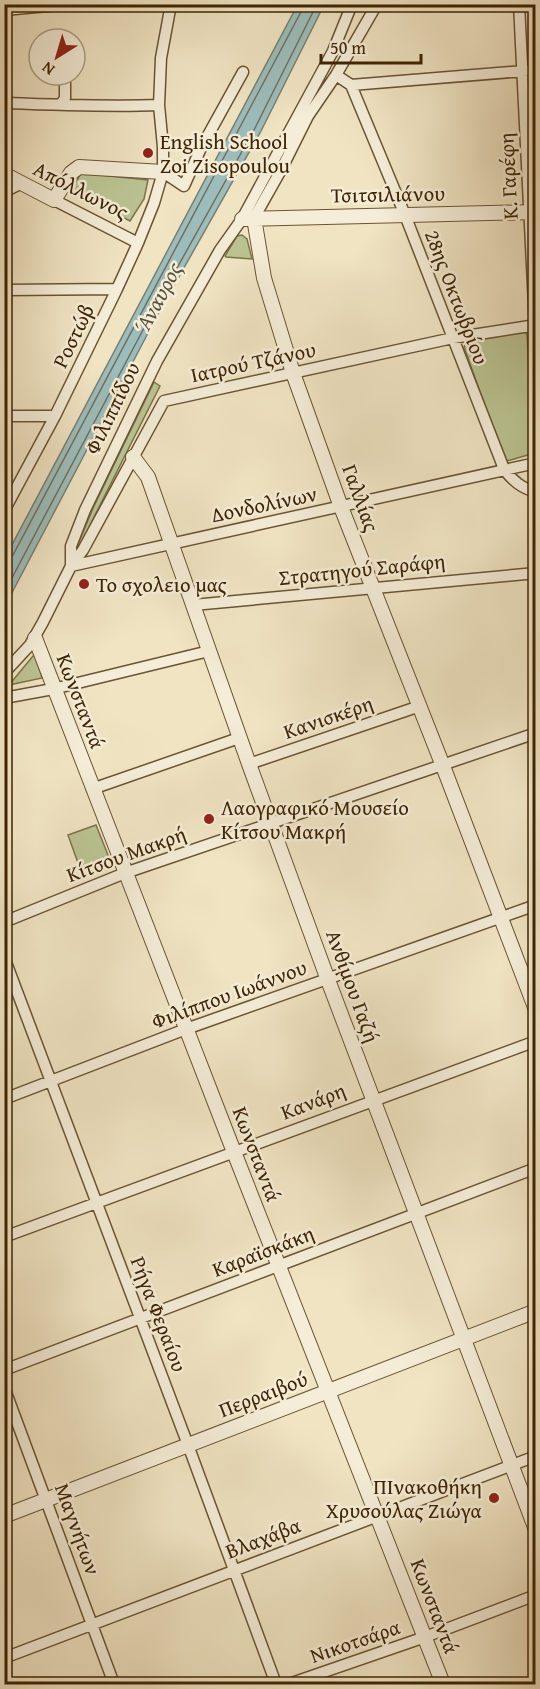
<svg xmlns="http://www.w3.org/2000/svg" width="540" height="1689" font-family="'Gentium Book Plus',serif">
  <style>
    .green { fill: #bbc493; stroke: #7c744b; stroke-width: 1.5 }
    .water { fill: #9dbdbc; stroke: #778072; stroke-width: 1.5 }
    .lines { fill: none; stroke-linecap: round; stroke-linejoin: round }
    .shore { stroke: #6e7060; stroke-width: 1.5 }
    .minor-casing { stroke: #6a5433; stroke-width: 13 }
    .tertiary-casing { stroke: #6a5433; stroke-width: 16 }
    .minor { stroke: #f5edd8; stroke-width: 10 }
    .tertiary { stroke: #f5edd8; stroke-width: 14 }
    .poi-dot { fill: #8f2418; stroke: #f5edd8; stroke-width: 2 }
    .labels { text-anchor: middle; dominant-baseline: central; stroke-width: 5; stroke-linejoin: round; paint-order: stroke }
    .poi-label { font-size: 21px; fill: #3e2403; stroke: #f5edd8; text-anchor: start }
    .street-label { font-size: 21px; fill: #3e2403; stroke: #f5edd8 }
    .water-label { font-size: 22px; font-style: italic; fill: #5a523a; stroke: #f5edd8 }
  </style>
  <rect width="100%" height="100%" fill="#f0e4c3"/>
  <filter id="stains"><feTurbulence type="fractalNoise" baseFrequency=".00333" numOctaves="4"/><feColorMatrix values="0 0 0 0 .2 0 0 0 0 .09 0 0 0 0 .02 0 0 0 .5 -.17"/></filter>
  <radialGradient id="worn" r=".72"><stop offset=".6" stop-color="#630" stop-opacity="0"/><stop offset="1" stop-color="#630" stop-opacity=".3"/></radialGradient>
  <path class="green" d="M81 173 148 180 144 199 130 221 71 190Z
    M242 235 247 239 252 259 226 257 225 256 237 236Z
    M523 332 527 334 533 451 531 454 507 461 504 459 464 347 467 342Z
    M154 382 160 386 80 545 78 544 94 506Z
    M33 656H36L42 678 9 685Z
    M96 825 112 865 83 877 68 835Z"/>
  <path class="water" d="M298 4 324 5 261 131 158 314 5 606V558Z"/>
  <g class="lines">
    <path class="shore" d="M4 559 9 558 13 555 302 10 303 4
      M4 593 153 311 255 128 317 4"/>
    <g class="minor-casing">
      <path id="minor" d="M519 4 536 346
        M4 10 59 5
        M336 75 351 85 405 215 504 469C511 479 523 490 536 491
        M351 85 536 70
        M4 103C56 105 107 107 159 105
        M61 104 65 98V75
        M163 172 184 186 201 148 243 72
        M4 192 22 183
        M54 200 138 243
        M254 218 281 170 308 116 336 75 373 11
        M4 290 117 289
        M4 416H55
        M4 511 55 416 117 289 138 243 154 203 163 172V147L159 105 161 58 171 4
        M71 566 83 550 164 401 453 338 536 325
        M71 566 536 463
        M193 605 536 573
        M4 673 30 645 43 622 71 566V546L85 510 157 361 220 250 242 219 333 51 352 4
        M4 698 53 689 209 651
        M249 764 420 706
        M92 789 239 738
        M4 922 125 873 536 733
        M4 957 188 1445 276 1684
        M4 1099 186 1029 536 905
        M4 1237 536 1041
        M4 1370 536 1168
        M4 1387 114 1684
        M4 1658 536 1456
        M289 1684 425 1637 536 1595"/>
    </g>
    <g class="tertiary-casing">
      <path id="tertiary" d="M4 174 54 200 71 173 79 167 163 172
        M254 218 264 278 293 373 341 507 443 766 536 1010
        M242 219 536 212
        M133 457 148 477 249 764 328 980 536 1530
        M35 638 234 1152 443 1684
        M4 1516 536 1311"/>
    </g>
    <use href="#minor" class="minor"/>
    <use href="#tertiary" class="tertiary"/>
  </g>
  <g class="poi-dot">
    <circle cx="148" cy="153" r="6"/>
    <circle cx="84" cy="584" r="6"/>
    <circle cx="209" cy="819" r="6"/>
    <circle cx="494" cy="1498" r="6"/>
  </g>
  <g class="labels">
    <g class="poi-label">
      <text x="160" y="141">English School<tspan x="160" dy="24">Zoi Zisopoulou</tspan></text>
      <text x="96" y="584">Το σχολειο μας</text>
      <text x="221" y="807">Λαογραφικό Μουσείο<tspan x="221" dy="24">Κίτσου Μακρή</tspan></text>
      <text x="482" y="1486" text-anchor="end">ΠΙνακοθήκη<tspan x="482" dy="24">Χρυσούλας Ζιώγα</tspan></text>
    </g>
    <g class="street-label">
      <text transform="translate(508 176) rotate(-93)">Κ. Γαρέφη</text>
      <text transform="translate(81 190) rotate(27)">Απόλλωνος</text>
      <text transform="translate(388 194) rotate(-1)">Τσιτσιλιάνου</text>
      <text transform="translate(457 297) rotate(69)">28ης Οκτωβρίου</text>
      <text transform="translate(73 336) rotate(-64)">Ροστώβ</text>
      <text transform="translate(253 362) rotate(-12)">Ιατρού Τζάνου</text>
      <text transform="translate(112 408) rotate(-64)">Φιλιππίδου</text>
      <text transform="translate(361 498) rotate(70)">Γαλλίας</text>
      <text transform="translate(264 504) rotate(-12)">Δονδολίνων</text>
      <text transform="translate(362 569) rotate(-6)">Στρατηγού Σαράφη</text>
      <text transform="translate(81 701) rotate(69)">Κωνσταντά</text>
      <text transform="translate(328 717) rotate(-19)">Κανισκέρη</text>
      <text transform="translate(126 854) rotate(-20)">Κίτσου Μακρή</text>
      <text transform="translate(353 986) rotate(70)">Ανθίμου Γαζή</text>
      <text transform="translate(229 994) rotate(-20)">Φιλίππου Ιωάννου</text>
      <text transform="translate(313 1101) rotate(-21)">Κανάρη</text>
      <text transform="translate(257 1154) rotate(69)">Κωνσταντά</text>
      <text transform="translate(263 1251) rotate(-21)">Καραϊσκάκη</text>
      <text transform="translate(159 1314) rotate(69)">Ρήγα Φεραίου</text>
      <text transform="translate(263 1394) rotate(-21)">Περραιβού</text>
      <text transform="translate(78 1529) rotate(70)">Μαγνήτων</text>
      <text transform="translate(263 1538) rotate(-21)">Βλαχάβα</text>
      <text transform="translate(435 1606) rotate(69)">Κωνσταντά</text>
      <text transform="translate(355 1641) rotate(-19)">Νικοτσάρα</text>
    </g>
    <g class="water-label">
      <text transform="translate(158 297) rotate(-62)">Άναυρος</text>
    </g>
  </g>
  <rect width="540" height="1689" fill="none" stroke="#f0e4c3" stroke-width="24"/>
  <rect x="6" y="6" width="528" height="1677" fill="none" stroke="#3e2403" stroke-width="3"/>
  <rect x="12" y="12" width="516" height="1665" fill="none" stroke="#3e2403" stroke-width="1.5"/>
  <g transform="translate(57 57) rotate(217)"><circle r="28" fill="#f5edd8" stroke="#ac9d83" stroke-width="1.5"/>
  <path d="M0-4.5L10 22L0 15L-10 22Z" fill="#8f2418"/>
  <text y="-9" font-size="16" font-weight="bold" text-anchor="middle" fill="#3e2403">N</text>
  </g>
  <path d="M321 54v9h100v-9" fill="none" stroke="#3e2403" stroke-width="3"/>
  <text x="330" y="54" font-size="18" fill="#3e2403" stroke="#f5edd8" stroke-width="4.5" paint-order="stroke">50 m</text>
  <rect width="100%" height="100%" filter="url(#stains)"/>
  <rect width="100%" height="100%" fill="url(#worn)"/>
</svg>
